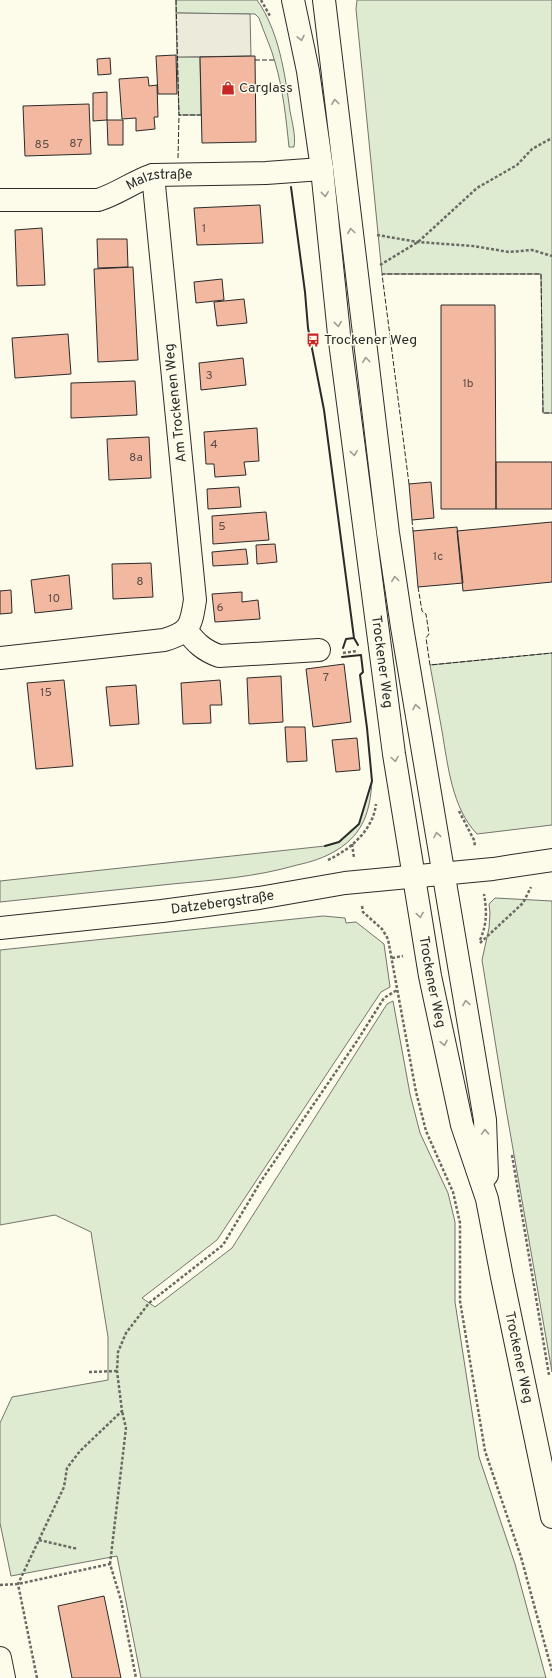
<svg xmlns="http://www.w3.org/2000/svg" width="552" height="1678" font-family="Overpass,sans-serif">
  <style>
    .green { fill: #deebd1; stroke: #74746e }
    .parking { fill: #eceadb; stroke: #74746e }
    .building { fill: #f2b8a0; stroke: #2b2b2b }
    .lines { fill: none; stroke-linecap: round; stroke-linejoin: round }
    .minor-casing { stroke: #2b2b2b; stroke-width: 24 }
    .path { stroke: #6a6964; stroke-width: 2.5; stroke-dasharray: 3 2; stroke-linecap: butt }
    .minor { stroke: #fdfbea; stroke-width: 22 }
    .fence { stroke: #2b2b2b; stroke-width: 1; stroke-dasharray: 5 2; stroke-linecap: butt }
    .wall { stroke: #2b2b2b; stroke-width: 2 }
    .oneway { stroke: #9e9d94 }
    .labels { text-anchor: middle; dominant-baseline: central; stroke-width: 3; stroke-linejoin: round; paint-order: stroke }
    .number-label { font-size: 12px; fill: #5d4e48 }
    .poi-label { font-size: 14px; fill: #2b2b2b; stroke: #fdfbea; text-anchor: start }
    .street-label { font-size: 14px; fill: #2b2b2b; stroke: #fdfbea }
  </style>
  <rect width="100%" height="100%" fill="#fdfbea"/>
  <path class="green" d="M176 0H257C279 31 285 74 290 111 292 122 296 136 294 147H289C286 118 283 89 275 62 271 47 264 33 259 18L255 14 176 13Z
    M357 0H552V413H543L541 274H382L356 9Z
    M177 57H200L201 115H179Z
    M552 653V825L477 834C452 808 448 766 442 731 438 709 434 687 430 665Z
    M372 781C370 811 364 833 337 850 324 858 311 862 297 865 256 877 214 880 172 884 115 890 57 896 0 902V881L325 846 339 842 359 824Z
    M495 898 552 901V1372L506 1109 482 960 489 928 490 913 489 904Z
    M323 916 345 918 346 923 356 922 384 944 390 987 381 992 217 1240 142 1298 155 1307 232 1248 387 1004 393 1001 410 1094 420 1133 448 1193 455 1222V1302L479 1457 515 1564 546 1678H141L117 1556 11 1576 0 1523V1423L12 1397 108 1380V1337L91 1232 55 1215 0 1225V950Z"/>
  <path class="parking" d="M176 13 250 14 251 56 177 57Z"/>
  <path class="building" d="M176 55 177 94H158L156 56Z
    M255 56 256 142 202 143 200 57Z
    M110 58 111 74 98 75 97 59Z
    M148 77 149 86 157 85 158 117H154L155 129 136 131V118L122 119 119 79Z
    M107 92V120L93 121V93Z
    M89 104 91 154 25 156 23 106Z
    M107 120H123V145H108Z
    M260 205 263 243 197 245 194 208Z
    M42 228 45 285 17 286 15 230Z
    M97 239H127L128 267 98 268Z
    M133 267 138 360 98 362 94 269Z
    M222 279 224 300 196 303 194 282Z
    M244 299 247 323 217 326 214 302Z
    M441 305H495L496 509H441Z
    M68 334 71 374 15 378 12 338Z
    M243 358 246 385 201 390 199 363Z
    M135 381 137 415 71 418V383Z
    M257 428 259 461 244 462 246 475 215 477 214 464H206L204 432Z
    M149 437 151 478 109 480 107 439Z
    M496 462H552V509H496Z
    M431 482 434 518 412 520 409 484Z
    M239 487 241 507 208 509 207 489Z
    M266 512 269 540 213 544 212 516Z
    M552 522V582L463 591 457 531Z
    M457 527 463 583 418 587 413 531Z
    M275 544 277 562 257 564 256 545Z
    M246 549 248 564 213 566 212 552Z
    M151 563 153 597 113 599 112 564Z
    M69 575 72 609 35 613 31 580Z
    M11 590 12 613 0 614V591Z
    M242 592V602L258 600 260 619 215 622 212 594Z
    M344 664 351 722 313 727 306 669Z
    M281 676 283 722 249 724 247 678Z
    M64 680 73 766 36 769 27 683Z
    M220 680 222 705H210L211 723 183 724 181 683Z
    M136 685 139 724 110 726 106 687Z
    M285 727H305L307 761 287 762Z
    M357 738 360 770 336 772 332 740Z
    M104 1596 121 1678H72L58 1606Z"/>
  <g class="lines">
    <g class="minor-casing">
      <g id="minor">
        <path id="s1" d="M293 0 308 71 322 169 339 334 394 754 430 976 462 1125 487 1199 502 1277 552 1517"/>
        <path d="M324 0 388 533 402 627 485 1120 487 1175"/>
        <path id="s2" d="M0 200H98C118 194 134 181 153 175L266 173 322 169"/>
        <path d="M186 630C196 643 203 650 219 656L319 650"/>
        <path d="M0 658 164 640C190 632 191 626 195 600L153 175"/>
        <path id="s3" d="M0 928 162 911 259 898 345 883 493 869 552 860"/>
        <path d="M0 1658 4 1678"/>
      </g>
    </g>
    <path class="path" d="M261 0 270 16
      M377 235 418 242 473 246 509 252 532 250 552 256
      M380 265 418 242 477 188 517 165 532 149 552 138
      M343 653 357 651
      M459 811 474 840 475 846
      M352 844 354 858
      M328 860C351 849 373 830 376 804
      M362 906 363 912 382 929 388 939 416 1092 426 1131 453 1192 460 1223V1301L485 1451 521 1557 552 1671
      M480 940C487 924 487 911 484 894
      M480 943 523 903 531 887
      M392 958 403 956
      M512 1155 549 1375
      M89 1372 117 1371
      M39 1540 78 1549
      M110 1564 126 1428 122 1411
      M0 1585 18 1584 110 1564 121 1600 136 1678
      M37 1678 18 1584 64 1487 67 1468 80 1451 122 1411 117 1371 118 1352 126 1333 149 1303 223 1245 261 1181 357 1041 384 998 397 990"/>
    <use href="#minor" class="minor"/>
    <path class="fence" d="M176 0 179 115H201
      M255 60H275
      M178 158 179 115
      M409 484 382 274H541L543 413H552
      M412 520 413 531
      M418 587 422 611 426 614 429 634 426 638 430 665 552 653"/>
    <path class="wall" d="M291 187 305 292 308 328 324 410 354 638 358 645
      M343 648 346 639 354 638
      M325 846 339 842 359 824 372 781 367 728 360 675 363 672 361 655 342 657"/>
  </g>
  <defs><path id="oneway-chevron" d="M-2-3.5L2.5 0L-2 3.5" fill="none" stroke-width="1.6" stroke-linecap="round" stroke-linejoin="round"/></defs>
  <g class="oneway">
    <use href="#oneway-chevron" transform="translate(301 38) rotate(78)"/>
    <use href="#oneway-chevron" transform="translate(335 102) rotate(-97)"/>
    <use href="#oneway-chevron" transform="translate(325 194) rotate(84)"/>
    <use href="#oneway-chevron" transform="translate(351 231) rotate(-97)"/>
    <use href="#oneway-chevron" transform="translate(338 324) rotate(84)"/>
    <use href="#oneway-chevron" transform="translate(366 360) rotate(-97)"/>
    <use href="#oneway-chevron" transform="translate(354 453) rotate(83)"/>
    <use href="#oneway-chevron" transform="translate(395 579) rotate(-98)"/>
    <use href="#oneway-chevron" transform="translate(416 707) rotate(-100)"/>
    <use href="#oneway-chevron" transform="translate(395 759) rotate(81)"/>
    <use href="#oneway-chevron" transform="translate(437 835) rotate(-100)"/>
    <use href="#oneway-chevron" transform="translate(420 915) rotate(81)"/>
    <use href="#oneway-chevron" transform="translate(466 1003) rotate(-99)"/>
    <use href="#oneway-chevron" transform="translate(444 1043) rotate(78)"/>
    <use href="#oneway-chevron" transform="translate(485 1132) rotate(-92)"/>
  </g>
  <defs>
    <g id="shop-bare" transform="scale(1.08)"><path d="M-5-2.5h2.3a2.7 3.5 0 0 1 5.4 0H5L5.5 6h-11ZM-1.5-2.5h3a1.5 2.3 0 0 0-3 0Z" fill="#c62828" stroke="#fdfbea" stroke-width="2.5" paint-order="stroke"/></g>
    <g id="bus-bare" transform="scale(1.08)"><path d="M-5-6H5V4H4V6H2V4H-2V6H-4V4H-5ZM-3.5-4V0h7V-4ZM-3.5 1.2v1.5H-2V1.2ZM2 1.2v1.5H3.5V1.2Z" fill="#c62828" stroke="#fdfbea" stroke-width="2.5" paint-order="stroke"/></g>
  </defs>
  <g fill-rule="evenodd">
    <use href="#shop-bare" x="228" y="88"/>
    <use href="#bus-bare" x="313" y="340"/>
  </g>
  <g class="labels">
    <g class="number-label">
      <text x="76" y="144">87</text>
      <text x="42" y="145">85</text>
      <text x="204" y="229">1</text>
      <text x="209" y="376">3</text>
      <text x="468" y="384">1b</text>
      <text x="214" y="445">4</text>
      <text x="136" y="458">8a</text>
      <text x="222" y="527">5</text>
      <text x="438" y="557">1c</text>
      <text x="140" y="582">8</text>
      <text x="54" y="599">10</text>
      <text x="220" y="608">6</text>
      <text x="326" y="678">7</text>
      <text x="46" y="693">15</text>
    </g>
    <g class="poi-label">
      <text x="239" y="88">Carglass</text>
      <text x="324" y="340">Trockener Weg</text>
    </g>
    <g class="street-label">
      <text stroke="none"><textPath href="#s2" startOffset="164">Malzstraße</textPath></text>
      <text transform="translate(176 403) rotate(-96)">Am Trockenen Weg</text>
      <text stroke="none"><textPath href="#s1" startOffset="668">Trockener Weg</textPath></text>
      <text stroke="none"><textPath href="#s3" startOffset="224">Datzebergstraße</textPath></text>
      <text stroke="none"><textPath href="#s1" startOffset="992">Trockener Weg</textPath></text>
      <text stroke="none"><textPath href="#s1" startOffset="1378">Trockener Weg</textPath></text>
    </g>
  </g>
</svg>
